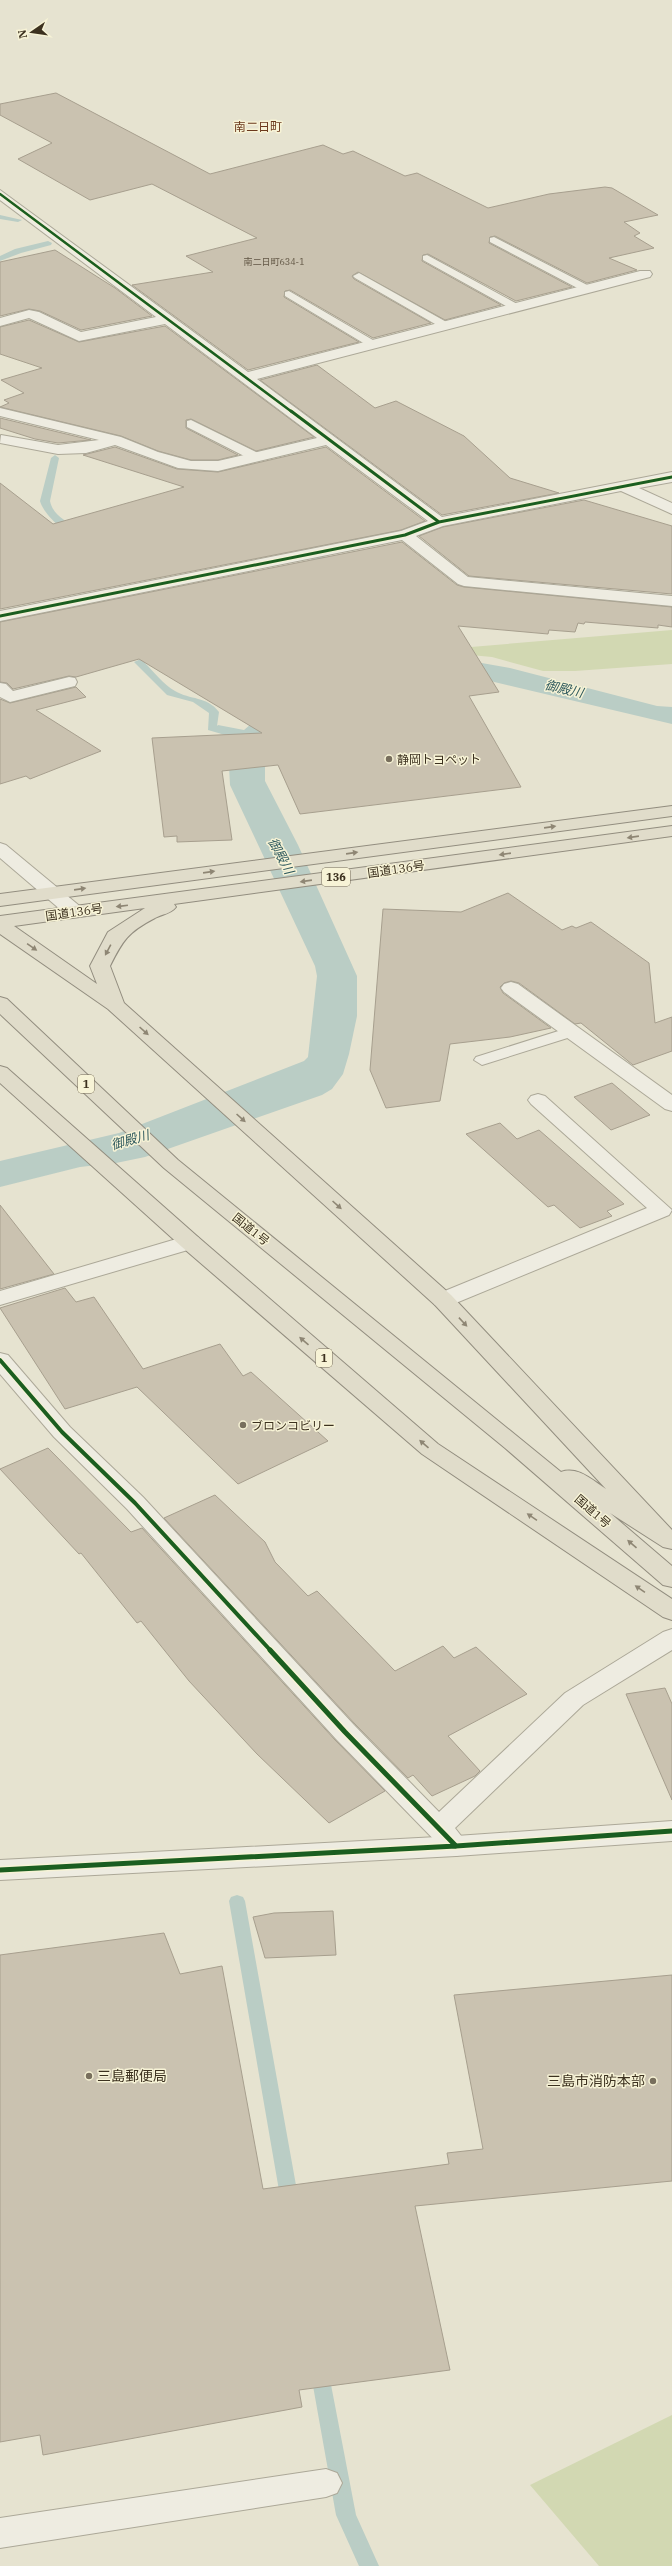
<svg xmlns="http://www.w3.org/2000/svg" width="672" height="2566" font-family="'IBM Plex Serif','Noto Sans JP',serif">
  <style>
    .green { fill: #d2d8b2 }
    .water { fill: #bacdc5 }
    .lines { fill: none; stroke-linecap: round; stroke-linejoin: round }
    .stream { fill: #bacdc5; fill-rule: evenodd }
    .building { fill: #cac2b0; stroke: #a79f8e }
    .service-casing { stroke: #aca898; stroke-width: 2 }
    .minor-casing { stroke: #aca898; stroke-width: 2 }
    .tertiary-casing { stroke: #aca898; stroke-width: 2 }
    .trunk-casing { stroke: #928d7f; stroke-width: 2 }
    .service { fill: #eeece1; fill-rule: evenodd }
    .minor { fill: #eeece1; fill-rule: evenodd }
    .tertiary { fill: #eeece1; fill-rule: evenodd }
    .trunk { fill: #e0dcca; fill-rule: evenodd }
    .cycleway-far3-casing { stroke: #f7f3d6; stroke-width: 4 }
    .cycleway-far2-casing { stroke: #f7f3d6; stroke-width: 5 }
    .cycleway-far1-casing { stroke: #f7f3d6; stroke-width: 6 }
    .cycleway-casing { stroke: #f7f3d6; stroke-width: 8 }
    .cycleway-far3 { stroke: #1b5e20; stroke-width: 2.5 }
    .cycleway-far2 { stroke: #1b5e20; stroke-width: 3 }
    .cycleway-far1 { stroke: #1b5e20; stroke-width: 4 }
    .cycleway { stroke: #1b5e20; stroke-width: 5 }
    .oneway { fill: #8e8674 }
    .poi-dot { fill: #786f5d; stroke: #f7f3d6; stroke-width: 1.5 }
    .labels { text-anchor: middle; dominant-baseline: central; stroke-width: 3; stroke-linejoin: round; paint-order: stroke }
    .far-number-label { font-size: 9px; fill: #605543 }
    .shield { fill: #f7f3d6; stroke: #746b56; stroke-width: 1 }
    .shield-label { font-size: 11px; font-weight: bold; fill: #3c311f }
    .far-quarter-label { font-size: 12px; fill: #6b381c; stroke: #f7f3d6 }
    .poi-label { font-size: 12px; fill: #3c311f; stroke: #f7f3d6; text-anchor: start }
    .street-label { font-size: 12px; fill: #3c311f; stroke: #f7f3d6 }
    .water-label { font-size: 13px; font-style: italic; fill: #2e595d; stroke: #f7f3d6 }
    .near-poi-label { font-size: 14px; fill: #3c311f; stroke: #f7f3d6; text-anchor: start }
  </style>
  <rect width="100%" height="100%" fill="#e6e3d0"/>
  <path class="green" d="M672 630V664L575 671H543L492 657 460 654 471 647Z
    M672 2415V2566H599L530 2485Z"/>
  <path class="water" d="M459 659 510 668 657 706 672 707V724L486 680 265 763V781L298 845 357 976V1016L349 1054 343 1074 332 1089 322 1095 145 1157 116 1163 80 1167 0 1187V1161L119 1133 304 1061 308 1057 317 976 315 966 230 785 229 766 237 740 213 730 218 725 244 730 257 719Z"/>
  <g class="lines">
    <path class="stream" d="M0 215 22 220 18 222 0 219Z
      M48 241 52 243 51 245 21 253 0 261V256L15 249Z
      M55 455 59 458 50 501C53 516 67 521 78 529V533C65 536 43 513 40 501L51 458Z
      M314 555 336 558 341 561 336 564 311 560V556Z
      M157 652 160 653V657L145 663C154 672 163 684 175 691 190 700 207 696 219 712L217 726 236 732V736L232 737 208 730 209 713 193 702 167 695 134 662Z
      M237 1895 243 1897 245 1901 299 2202 296 2207 290 2209 284 2207 281 2202 229 1901 231 1897Z
      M319 2361 325 2363 328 2369 356 2515 379 2566H359L336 2515 310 2369 313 2363Z"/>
  </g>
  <path class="building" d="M56 93 210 174 323 145 343 154 353 151 405 176 417 173 488 208 549 194 605 187 612 188 658 215 624 222 640 233 634 236 654 248 609 258 637 270 587 283 495 236 490 237 489 243 572 287 516 301 428 254 423 255 422 261 501 305 445 320 358 272 352 276 354 279 431 323 373 338 290 290 285 291 284 297 359 342 248 370 132 285 213 272 186 256 257 238 152 184 90 200 18 159 52 143 0 115V104Z
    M55 250 115 288 152 316 81 330 40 311 29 309 0 316V262Z
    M29 320 79 342 165 326 314 437 256 451 191 419 186 420V428L238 455 218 460H191L158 451 121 436 0 407 9 403 4 400 24 393 1 380 42 368 0 354V327Z
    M317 365 375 408 396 401 464 436 510 478 559 493 442 515 260 380Z
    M0 418 91 440 58 443 35 439 0 428Z
    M115 447 177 469 218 472 326 447 425 521 401 530 0 609V483L53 524 184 487 83 455Z
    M584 500 672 526V594L469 576 419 536 443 527Z
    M402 542 457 585 464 587 672 607V627L658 625V628L585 622 584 624 578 623 575 632 549 630 548 634 458 626 499 692 469 696 521 787 300 814 278 765 222 771 232 840 177 842V836L164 837 152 738 262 733 139 659 76 677 69 676 13 689 7 683 0 682V622Z
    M76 687 86 697 36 710 101 751 30 779 26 776 0 784V699L10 703Z
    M508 893 562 930 572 926 576 928 591 922 649 963 655 1023 672 1017V1051L633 1065 581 1023 575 1024 519 983 511 981 504 983 500 987 503 993 551 1028 510 1037 450 1044 440 1101 386 1108 370 1070 383 909 461 912Z
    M612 1083 650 1115 611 1130 574 1097Z
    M500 1123 517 1139 539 1130 624 1204 607 1211 612 1216 580 1228 554 1205 548 1207 466 1134Z
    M0 1205 54 1274 0 1289Z
    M65 1288 76 1302 94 1297 143 1369 220 1344 243 1376 251 1372 328 1441 238 1484 137 1387 65 1409 0 1308Z
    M48 1448 131 1532 142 1528 335 1740 385 1791 329 1823 257 1754 189 1681 141 1621 137 1623 81 1553 79 1554 0 1469Z
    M215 1495 265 1542 275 1562 308 1596 317 1591 395 1671 443 1646 454 1658 476 1647 527 1694 448 1736 480 1771 475 1776 432 1796 413 1775 408 1778 355 1724 164 1518Z
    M665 1688 672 1704V1800L626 1694Z
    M333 1911 336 1955 265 1958 253 1917 274 1913Z
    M164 1933 180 1974 222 1966 263 2189 449 2164 447 2153 483 2149 454 1995 672 1975V2181L415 2206 450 2370 299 2390 302 2407 43 2455 40 2435 0 2442V1955Z"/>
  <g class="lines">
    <g class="service-casing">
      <path id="service" d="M494 237 591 287 593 289 587 292 583 291 490 242V238Z
        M427 255 521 306 523 308 517 311 513 310 423 260V256Z
        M359 273 450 324 452 326 446 329 442 328 355 278 353 276Z
        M289 291 378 343 380 345 374 348 370 347 285 296V292Z
        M191 420 260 454 262 457 260 460H252L187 427V421Z
        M571 1027 579 1032 577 1035 482 1065 474 1060 476 1057Z"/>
    </g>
    <g class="minor-casing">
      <path id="minor" d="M0 190 248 372 640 271H650L652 274 650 277 257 379 442 517 672 472V482L639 488 672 503V514L621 491 443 526 416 536 468 577 672 596V606L464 586 458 584 402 540 0 621V611L401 531 428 521 326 445 218 471 178 468 115 445 86 453 58 454 0 443 1 435 58 445 99 440 0 416V408L121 437 158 452 191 461H218L317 438 165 324 79 341 29 318 0 326V318L29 310 39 312 81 332 156 317 0 200Z
        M69 677 75 678 77 682 75 686 10 702 0 697V683L6 684 13 691Z
        M0 843 6 845 82 908 84 912 82 916H68L0 858Z
        M511 982 518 984 672 1095V1111L665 1109 504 992 501 988 504 984Z
        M538 1094 545 1096 672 1210 669 1215 451 1305 443 1307 435 1305 432 1300 435 1295 647 1208 531 1104 528 1100 531 1096Z
        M190 1235 198 1237 201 1242 198 1247 0 1305V1291Z
        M0 1353 8 1355 70 1427 143 1497 354 1725 439 1812 565 1693 663 1632 672 1629V1650L583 1705 455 1828 469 1846 465 1853 456 1856 447 1853 336 1739 127 1509 54 1437 0 1374Z
        M326 2469 337 2473 342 2483 337 2493 326 2497 0 2548V2518Z"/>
    </g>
    <g class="tertiary-casing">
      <path id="tertiary" d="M672 1821V1841L456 1856 0 1880V1860L456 1836Z"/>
    </g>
    <g class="trunk-casing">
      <path id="trunk" d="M672 806V816L0 906V894Z
        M672 826V836L174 904 176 907C171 914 162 914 155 918 128 932 123 940 110 966L124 1003 451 1295 672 1530V1549L663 1547 610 1513 672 1566V1587L663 1585 505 1448 164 1168 0 1014V997L7 999 178 1160 561 1472C578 1466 592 1480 606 1489L435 1305 108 1009 0 934V916ZM145 908 108 932 90 966 97 984 14 926Z
        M0 1066 7 1068 198 1237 438 1444 672 1599V1620L663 1617 422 1454 182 1247 0 1083Z"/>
    </g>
    <use href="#service" class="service"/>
    <use href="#minor" class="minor"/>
    <use href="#tertiary" class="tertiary"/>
    <use href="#trunk" class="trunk"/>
    <g class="cycleway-far3-casing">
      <path id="cycleway-far3" d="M0 194 292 412"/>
    </g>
    <g class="cycleway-far2-casing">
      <path id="cycleway-far2" d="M291 411 439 522
        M0 616 405 535 439 522 672 477"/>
    </g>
    <g class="cycleway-far1-casing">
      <path id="cycleway-far1" d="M0 1360 62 1432 135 1503 271 1651"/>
    </g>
    <g class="cycleway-casing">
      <path id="cycleway" d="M270 1650 345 1732 456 1846
        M0 1870 456 1846 672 1831"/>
    </g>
    <use href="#cycleway-far3" class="cycleway-far3"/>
    <use href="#cycleway-far2" class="cycleway-far2"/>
    <use href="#cycleway-far1" class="cycleway-far1"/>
    <use href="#cycleway" class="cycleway"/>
  </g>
  <defs><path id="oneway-solid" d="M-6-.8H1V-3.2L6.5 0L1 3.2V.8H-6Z"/></defs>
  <g class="oneway">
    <use href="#oneway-solid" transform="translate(550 827) rotate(-8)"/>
    <use href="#oneway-solid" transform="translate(633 837) rotate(172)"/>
    <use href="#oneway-solid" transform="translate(352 853) rotate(-8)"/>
    <use href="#oneway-solid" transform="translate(505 854) rotate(172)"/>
    <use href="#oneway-solid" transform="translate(209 872) rotate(-8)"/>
    <use href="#oneway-solid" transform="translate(306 881) rotate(172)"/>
    <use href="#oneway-solid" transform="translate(80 889) rotate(-8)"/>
    <use href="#oneway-solid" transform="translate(122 906) rotate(173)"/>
    <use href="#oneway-solid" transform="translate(32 947) rotate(35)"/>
    <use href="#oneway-solid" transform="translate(108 950) rotate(118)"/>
    <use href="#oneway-solid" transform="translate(144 1031) rotate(42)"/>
    <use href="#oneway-solid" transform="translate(241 1118) rotate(42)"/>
    <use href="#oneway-solid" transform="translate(337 1205) rotate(42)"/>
    <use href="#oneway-solid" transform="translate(463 1322) rotate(47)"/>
    <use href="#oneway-solid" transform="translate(304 1341) rotate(-139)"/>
    <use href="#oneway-solid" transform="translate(424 1444) rotate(-139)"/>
    <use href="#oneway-solid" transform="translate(532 1517) rotate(-146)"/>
    <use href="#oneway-solid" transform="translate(632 1544) rotate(-139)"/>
    <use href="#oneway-solid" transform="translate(640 1589) rotate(-146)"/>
  </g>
  <g class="poi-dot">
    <circle cx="389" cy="759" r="4"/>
    <circle cx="243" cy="1425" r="4"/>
    <circle cx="89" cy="2076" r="4"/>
    <circle cx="653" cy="2081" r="4"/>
  </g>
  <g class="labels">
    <g class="far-number-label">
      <text x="274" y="261">南二日町634-1</text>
    </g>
    <g class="shield">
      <rect x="322" y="868" width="28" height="18" rx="3"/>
      <rect x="78" y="1075" width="16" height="18" rx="3"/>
      <rect x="316" y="1349" width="16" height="18" rx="3"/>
    </g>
    <g class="shield-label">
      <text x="336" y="877">136</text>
      <text x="86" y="1084">1</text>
      <text x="324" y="1358">1</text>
    </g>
    <g class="far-quarter-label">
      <text x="258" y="126">南二日町</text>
    </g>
    <g class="poi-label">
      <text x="397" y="759">静岡トヨペット</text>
      <text x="251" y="1425">ブロンコビリー</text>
    </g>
    <g class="street-label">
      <text transform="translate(396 869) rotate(-8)">国道136号</text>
      <text transform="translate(74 912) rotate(-8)">国道136号</text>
      <text transform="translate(251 1229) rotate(39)">国道1号</text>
      <text transform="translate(593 1511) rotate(41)">国道1号</text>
    </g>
    <g class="water-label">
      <text transform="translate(564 689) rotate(13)">御殿川</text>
      <text transform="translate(281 856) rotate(62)">御殿川</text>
      <text transform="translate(130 1140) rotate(-16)">御殿川</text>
    </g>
    <g class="near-poi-label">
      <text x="97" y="2076">三島郵便局</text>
      <text x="645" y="2081" text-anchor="end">三島市消防本部</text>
    </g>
  </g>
  <g transform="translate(32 32) rotate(257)" stroke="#f7f3d6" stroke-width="3" paint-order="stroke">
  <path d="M0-3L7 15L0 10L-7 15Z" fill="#3c311f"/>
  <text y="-6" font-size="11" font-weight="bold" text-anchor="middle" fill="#3c311f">N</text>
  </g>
</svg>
